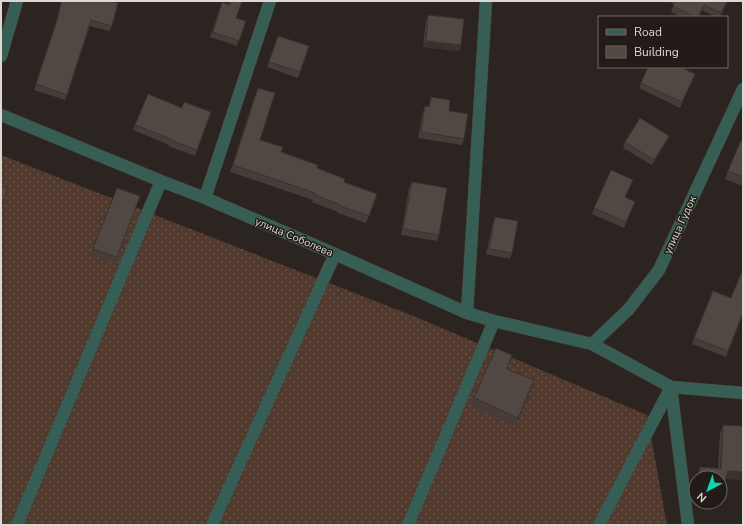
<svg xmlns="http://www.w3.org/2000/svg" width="744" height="526" font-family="'Nunito Sans',sans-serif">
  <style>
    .garden { fill: url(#garden-dots) }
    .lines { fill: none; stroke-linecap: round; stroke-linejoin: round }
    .minor-casing { stroke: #48413d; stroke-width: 13 }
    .minor { stroke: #375e55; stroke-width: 12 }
    .wall { fill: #463d3a }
    .shaded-wall { fill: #39322f }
    .building { fill: #514743; stroke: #39322f }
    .labels { text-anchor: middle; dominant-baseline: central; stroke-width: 3; stroke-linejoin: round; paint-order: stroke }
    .street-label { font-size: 11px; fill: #ded8d5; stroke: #231b17 }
  </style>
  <defs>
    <pattern id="garden-dots" width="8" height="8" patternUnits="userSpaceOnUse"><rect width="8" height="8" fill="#52392d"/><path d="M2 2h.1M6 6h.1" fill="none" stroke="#6a554b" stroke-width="1.8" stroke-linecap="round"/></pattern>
  </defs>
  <rect width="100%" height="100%" fill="#2c2420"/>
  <path class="garden" d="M1 155 416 317 647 415 667 525H1Z"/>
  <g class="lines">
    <g class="minor-casing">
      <path id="minor" d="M1 56 17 1
        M1 115 161 181 205 198 335 254 467 313 494 321 592 344 671 387 743 393
        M205 198 270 1
        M467 313 486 1
        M592 344 628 310 659 270 743 89
        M671 387 688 525
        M17 525 161 181
        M212 525 335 254
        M408 525 494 321
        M599 525 671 387"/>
    </g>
    <use href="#minor" class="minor"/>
  </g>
  <path class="wall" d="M61 1H110L112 26 109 31 90 26 65 100 34 90 58 17H57Z
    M229 1H242L236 18 246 21 237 46 210 37 222 2 228 4Z
    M667 1H728L720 17H715L702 10 699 17H681L671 12 674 4Z
    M428 15 461 45 459 51 423 47 426 21Z
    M278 36 309 46 298 78 267 67Z
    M695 74 680 108 639 88 641 83Z
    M148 94 182 108 211 112 195 156 168 146 169 145 133 130Z
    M255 95 260 140 281 152 317 168 344 182 377 194 366 223 338 213V212L312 202 313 200 230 172Z
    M431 97 449 111 464 139 462 145 418 138 423 112 425 106 428 107Z
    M669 136 667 141 652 165 623 148 625 142Z
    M743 140V186L725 179 728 171Z
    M412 182 439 235 437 241 401 235 409 188Z
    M631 185 625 197 635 202 624 228 592 214 594 208Z
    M117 188 140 196 115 263 91 255Z
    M495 217 512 253 510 259 486 254 493 223Z
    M713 291 743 313 726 357 692 344Z
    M507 369 534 380 515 426 471 407 474 398Z
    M723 425 720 478H697V475L700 467 718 468 720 433Z"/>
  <path class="shaded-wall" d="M727 1H728L720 17 721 13Z
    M426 41 461 45 459 51 423 47Z
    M695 74 693 80 680 108 682 102Z
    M669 136 667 141 652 165 654 160Z
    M534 380 531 389 515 426 518 418Z
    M728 471 743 472V480L725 479Z
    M720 486H723L720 493Z"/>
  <path class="building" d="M62 1H110L118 3 112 26 91 20 67 95 36 84 60 11H59Z
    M230 1H242L236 18 246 21 239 41 213 32 222 2 230 5Z
    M675 1H727L721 13 704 5 698 17H695L673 6Z
    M428 15 464 19 461 45 426 41Z
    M278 36 309 46 300 72 269 62Z
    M648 67H680L695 74 682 102 641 83Z
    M258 88 275 93 260 140 283 147 281 152 318 165 317 168 345 179 344 182 377 194 369 216 340 206 341 205 315 195V193L233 165Z
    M148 94 182 108 184 102 211 112 197 150 170 140 171 139 135 125Z
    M431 97 450 100 449 111 468 114 464 139 421 132 425 106 430 107Z
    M640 118 669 136 654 160 625 142Z
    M741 140H743V177L728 171Z
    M611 170 633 180 625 197 635 202 626 222 594 208Z
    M412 182 447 188 439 235 403 229Z
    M1 186 8 189 1 207Z
    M117 188 140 196 117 257 93 249Z
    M495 217 518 221 512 253 489 249Z
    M743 269V313L728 351 694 338 713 291 731 298Z
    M496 348 512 355 507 369 534 380 518 418 474 398Z
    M723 425 743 426V472L728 471 723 486H720V478H699L700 467 721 469Z"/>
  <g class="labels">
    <g class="street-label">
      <text transform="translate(680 225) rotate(-65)">улица Гудок</text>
      <text transform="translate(294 237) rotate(23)">улица Соболева</text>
    </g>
  </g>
  <rect width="744" height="526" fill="none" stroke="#ded8d5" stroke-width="4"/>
  <rect x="598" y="16" width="130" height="52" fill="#231b17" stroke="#6e6763"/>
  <rect x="606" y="29" width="20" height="6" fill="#375e55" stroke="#6e6763"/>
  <text x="634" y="36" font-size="12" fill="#ded8d5">Road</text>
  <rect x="606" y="46" width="20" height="12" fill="#514743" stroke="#6e6763"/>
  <text x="634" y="56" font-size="12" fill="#ded8d5">Building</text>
  <g transform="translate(708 490) rotate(221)"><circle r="19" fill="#231b17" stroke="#6e6763"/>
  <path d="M0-3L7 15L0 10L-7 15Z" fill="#0bd5b5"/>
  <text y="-6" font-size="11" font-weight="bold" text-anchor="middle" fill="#ded8d5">N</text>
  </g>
</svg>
